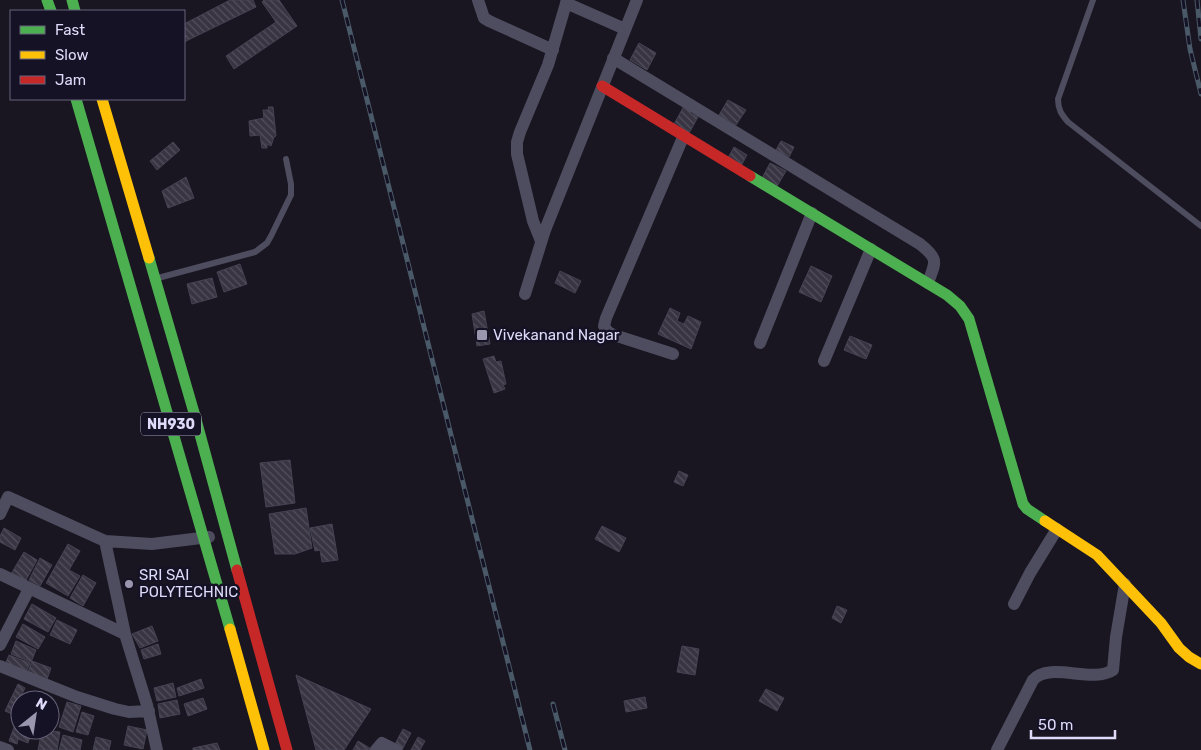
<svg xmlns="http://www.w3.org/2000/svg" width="1201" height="750" font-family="Rubik,sans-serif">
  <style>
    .building { fill: url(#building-back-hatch); stroke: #454353 }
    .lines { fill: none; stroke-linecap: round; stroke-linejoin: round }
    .lane { stroke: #4e4d5f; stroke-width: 6 }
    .street { stroke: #4e4d5f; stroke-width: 12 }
    .fast { stroke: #4caf50; stroke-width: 11 }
    .slow { stroke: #ffc107; stroke-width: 11 }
    .jam { stroke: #c62828; stroke-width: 11 }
    .rail-casing { stroke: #495967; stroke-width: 5 }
    .rail { stroke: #161225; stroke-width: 3; stroke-dasharray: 9; stroke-linecap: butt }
    .poi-dot { fill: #9996ae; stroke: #161225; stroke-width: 2 }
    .labels { text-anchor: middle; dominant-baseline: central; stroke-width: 5; stroke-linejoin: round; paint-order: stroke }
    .shield { fill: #161225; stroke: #a29fba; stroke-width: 1 }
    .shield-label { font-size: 14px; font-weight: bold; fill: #dedbfa }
    .poi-label { font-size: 15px; fill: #dedbfa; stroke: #161225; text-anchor: start }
  </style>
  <defs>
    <pattern id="building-back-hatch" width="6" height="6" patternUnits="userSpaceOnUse" patternTransform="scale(1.25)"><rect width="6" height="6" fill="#383442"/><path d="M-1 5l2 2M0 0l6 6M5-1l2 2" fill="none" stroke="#54515e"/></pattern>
  </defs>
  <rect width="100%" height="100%" fill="#191621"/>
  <path class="building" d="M230 0H253L256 7 184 42V24Z
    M264 0H279L297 26 234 69 226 56 276 22 262 2Z
    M639 43 656 53 647 70 630 60Z
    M728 100 746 110 736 125 719 115Z
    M684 106 692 110 690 113 698 117 688 135 673 126Z
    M268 107H273L276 136 274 137 271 146 267 144V148H262L260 135 250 136 249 121 264 118 263 110H269Z
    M781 141 794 147 789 157 776 150Z
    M173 142 180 150 157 170 150 161Z
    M734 147 747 155 741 166 728 158Z
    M770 163 786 171 776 188 761 180Z
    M186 177 194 198 168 208 162 191Z
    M240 264 247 284 224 292 217 272Z
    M811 266 832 276 821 302 799 292Z
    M560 271 581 281 575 293 555 283Z
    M212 278 217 297 192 304 187 284Z
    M670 308 680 313 677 321 684 324 688 316 701 322 691 349 658 334Z
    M484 311 490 344 477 346 472 314Z
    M850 336 872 345 866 359 844 350Z
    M494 356 496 362 501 361 506 384 503 385 505 389 494 393 483 359Z
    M290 460 295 503 266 507 260 463Z
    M679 471 688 475 683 486 674 482Z
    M306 508 312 548 295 554H275L269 514Z
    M332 524 338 560 322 562 320 550 315 551 310 528Z
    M602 526 626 538 619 552 595 539Z
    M4 528 21 538 15 550 0 542V536Z
    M68 544 80 551 69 570 80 576 68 596 46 583Z
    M24 552 37 560 25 582 11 574Z
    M40 558 52 565 40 586 29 580Z
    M83 575 96 583 83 606 70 598Z
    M32 604 56 618 48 632 24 619Z
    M837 606 847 610 841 623 832 618Z
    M57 620 77 630 70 644 50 635Z
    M23 624 45 637 38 649 16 637Z
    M152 626 158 641 140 648 132 634Z
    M16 641 36 650 31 662 11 654Z
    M158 644 161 654 144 659 141 650Z
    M682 646 699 649 695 675 677 672Z
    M9 655 30 663 25 675 4 667Z
    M32 661 51 668 46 682 27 675Z
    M296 675 371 709 344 750H316Z
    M201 679 204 688 179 696 177 688Z
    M173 683 176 697 157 701 154 688Z
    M18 684 25 688 12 714 5 711Z
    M766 689 784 698 777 711 759 701Z
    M645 697 647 708 626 712 624 701Z
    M203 698 207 709 188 716 184 704Z
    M177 700 180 714 160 718 158 704Z
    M67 702 81 706 73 732 59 727Z
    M82 712 94 716 88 735 76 732Z
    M16 722 20 723V730H38L37 733 32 731 28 743 18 739 17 744 9 741Z
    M128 726 147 730 143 749 124 745Z
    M403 729 411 733 402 750 394 746Z
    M42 730 60 732 57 750H38Z
    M63 735 82 740 80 750H59Z
    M96 737 111 741 109 750H93Z
    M418 737 425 741 420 750H411Z
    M358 741 373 750H353Z
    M217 743 220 750H193V748Z"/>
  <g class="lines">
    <path class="lane" d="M1093 0 1058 99C1058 109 1061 114 1068 122L1201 226
      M158 278 255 252 267 243 271 236 291 195V184L286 159"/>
    <path class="street" d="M478 0 484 18 489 21 553 50
      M566 3 625 29
      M613 58 920 244C940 260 935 262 928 283
      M541 241 533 221 517 154V142L520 132 548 65 567 0
      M525 294 545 230 637 0
      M760 343 812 213
      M673 354 614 335 608 332 604 326 606 318 684 135
      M824 361 871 249
      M0 514 8 497 105 541 152 544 209 537
      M105 541 125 634 147 705 157 750
      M0 574 125 634
      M1014 604 1030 573 1057 529
      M0 645 29 589
      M0 666 77 697 115 709 129 712 149 711
      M0 747 8 750
      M376 750 382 743 396 750
      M997 750 1033 680C1050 661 1092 684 1113 670L1116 637 1125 584"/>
    <path class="fast" d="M47 0 51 11
      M72 0 75 11
      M76 99 230 629
      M750 176 947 295 960 306 969 319 1023 504 1027 509 1045 521
      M149 258 195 416 237 570"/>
    <path class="slow" d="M102 99 149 258
      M1045 521 1097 555 1161 623 1179 648 1189 657 1201 664
      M230 629 264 750"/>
    <path class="jam" d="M602 86 750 176
      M237 570 287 750"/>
    <g class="rail-casing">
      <path id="rail" d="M342 0 530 750
        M1183 0 1190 49 1201 94
        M1197 0 1201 39
        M553 704 565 750"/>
    </g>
    <use href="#rail" class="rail"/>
  </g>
  <g class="poi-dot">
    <rect x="476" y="329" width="12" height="12" rx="2.5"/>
    <circle cx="129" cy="584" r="5"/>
  </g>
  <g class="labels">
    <rect class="shield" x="141" y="412.5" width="60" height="23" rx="4"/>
    <g class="shield-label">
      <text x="171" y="424">NH930</text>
    </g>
    <g class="poi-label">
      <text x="493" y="335">Vivekanand Nagar</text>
      <text x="139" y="575">SRI SAI<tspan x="139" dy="17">POLYTECHNIC</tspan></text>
    </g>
  </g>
  <rect x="10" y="10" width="175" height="90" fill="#161225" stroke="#66627a"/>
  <rect x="20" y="26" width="25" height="8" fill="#4caf50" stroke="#66627a"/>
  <text x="55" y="35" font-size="15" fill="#dedbfa">Fast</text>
  <rect x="20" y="51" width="25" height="8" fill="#ffc107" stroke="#66627a"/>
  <text x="55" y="60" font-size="15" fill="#dedbfa">Slow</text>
  <rect x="20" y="76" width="25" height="8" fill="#c62828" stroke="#66627a"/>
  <text x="55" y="85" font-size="15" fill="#dedbfa">Jam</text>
  <g transform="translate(35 715) rotate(30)"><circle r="24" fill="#161225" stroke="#66627a"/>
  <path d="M0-4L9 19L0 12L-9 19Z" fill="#9996ae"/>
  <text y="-8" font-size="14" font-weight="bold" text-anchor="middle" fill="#dedbfa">N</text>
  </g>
  <path d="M1031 730v8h84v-8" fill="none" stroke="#dedbfa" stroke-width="2.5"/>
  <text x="1038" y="730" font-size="15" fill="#dedbfa" stroke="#161225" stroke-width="4" paint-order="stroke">50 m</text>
</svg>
